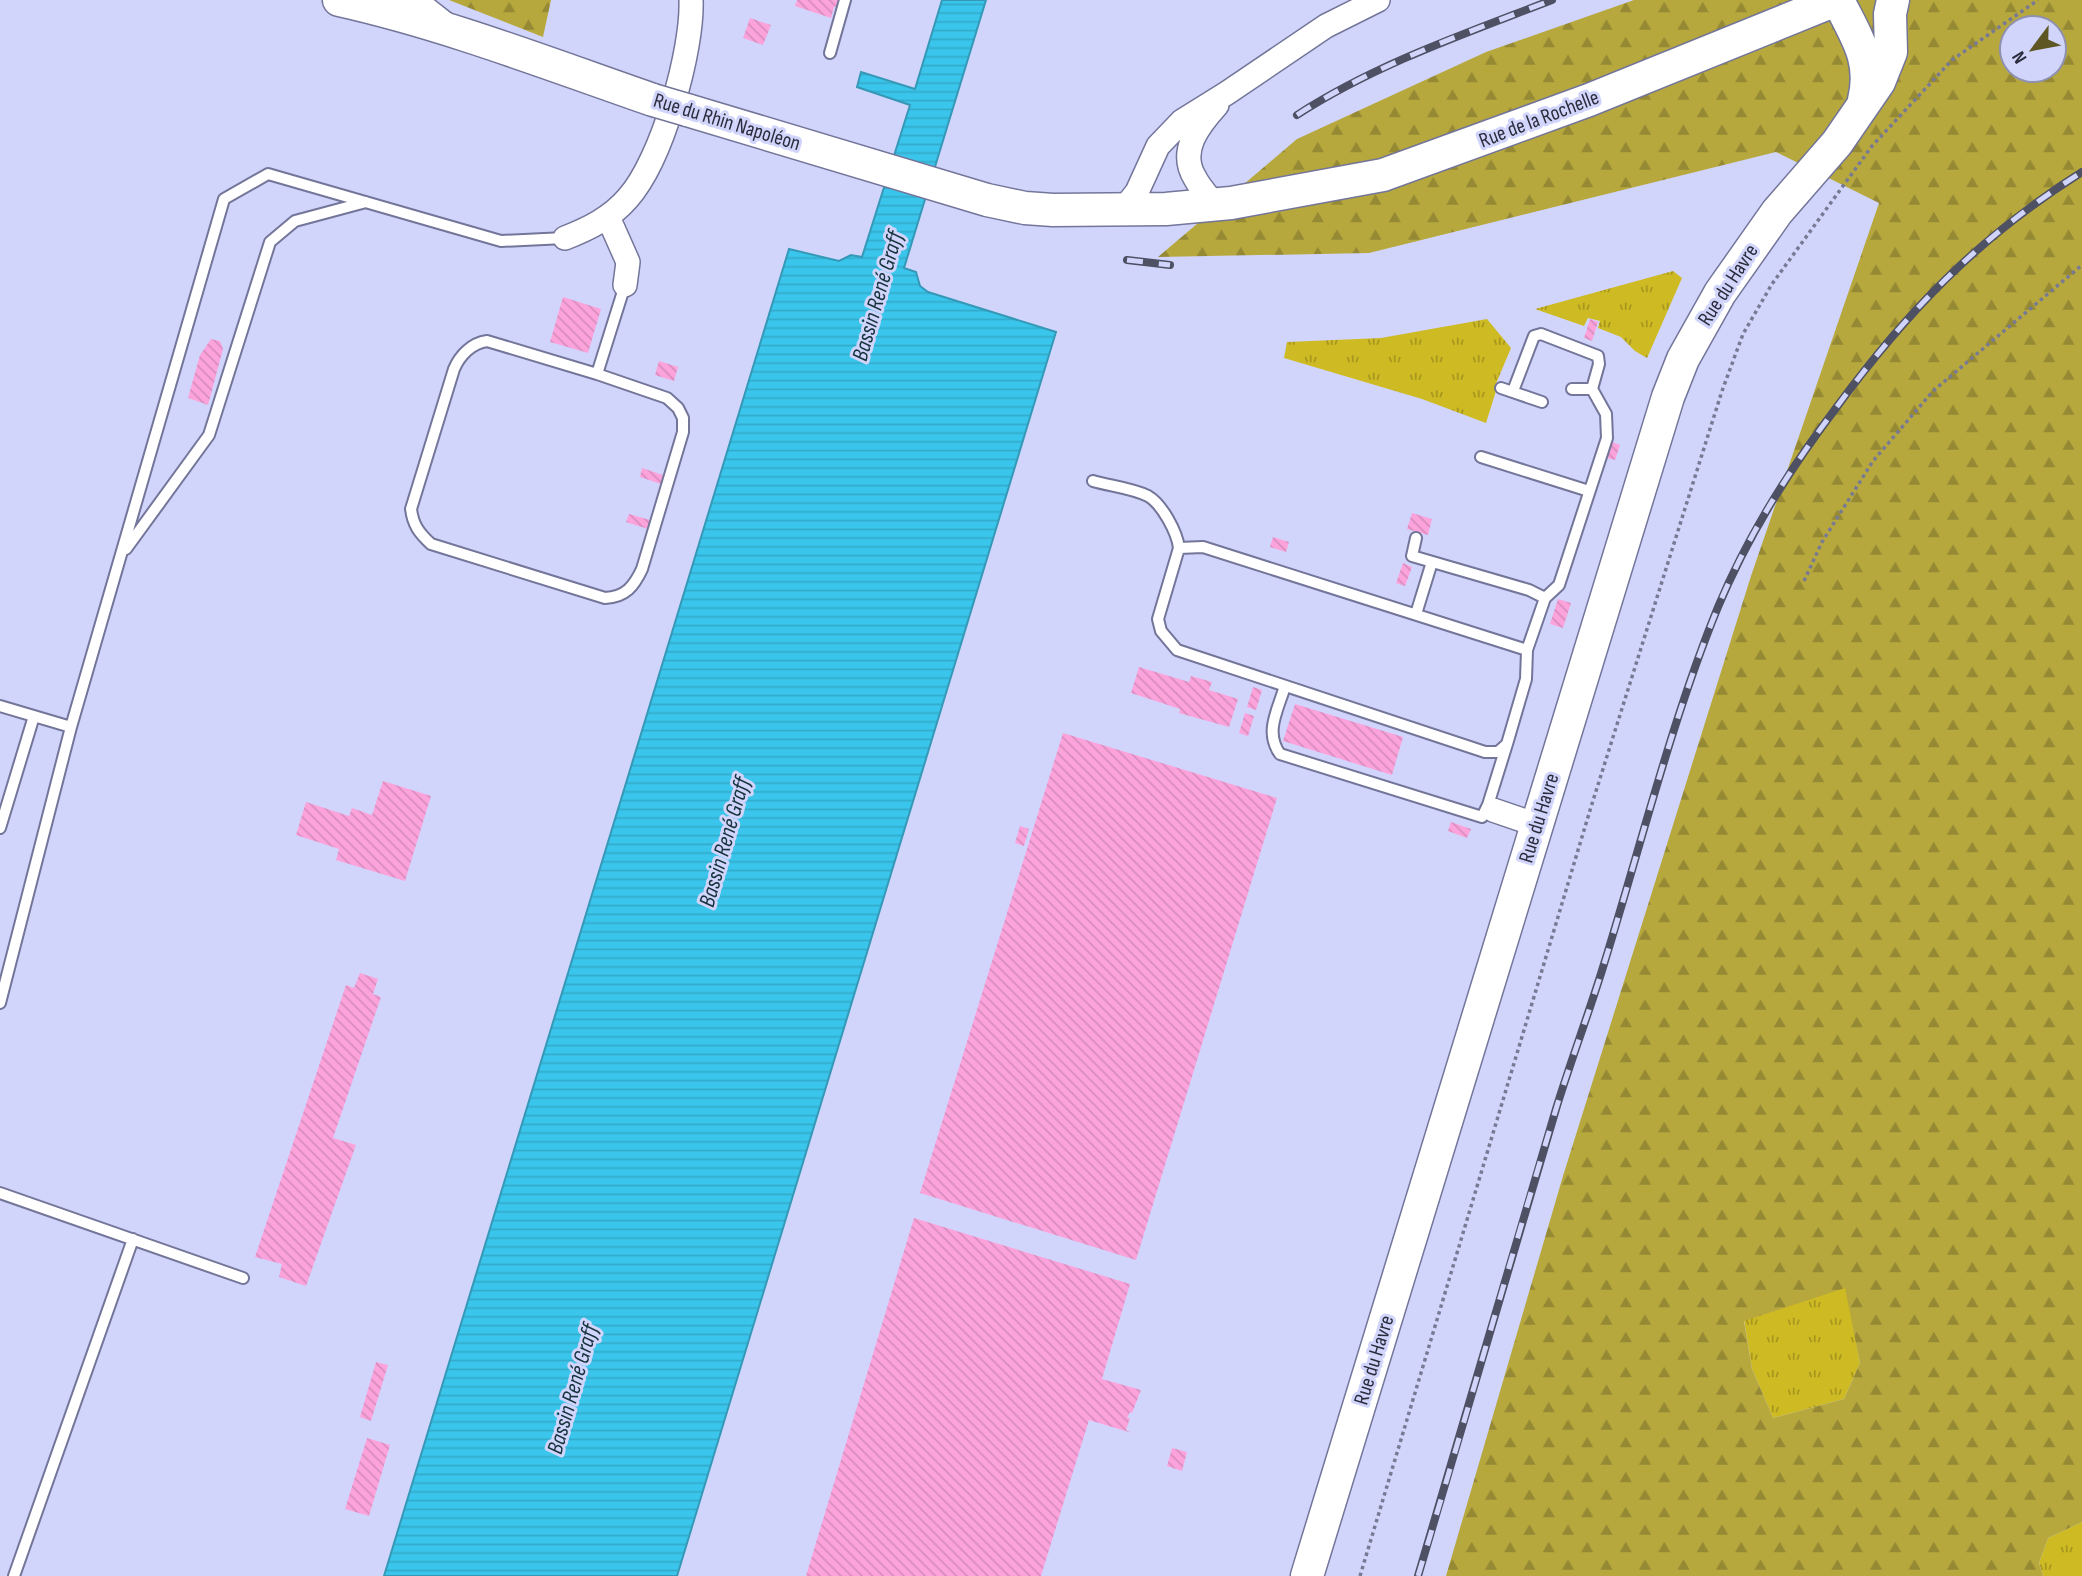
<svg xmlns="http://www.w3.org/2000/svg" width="2082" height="1576" font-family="'Sofia Sans Condensed',sans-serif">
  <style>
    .grass { fill: url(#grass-tufts) }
    .forest { fill: url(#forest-firs); fill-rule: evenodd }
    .water { fill: url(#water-rules); stroke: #3698b7; stroke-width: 2 }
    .building { fill: url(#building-back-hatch) }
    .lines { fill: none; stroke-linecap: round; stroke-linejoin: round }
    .service-casing { stroke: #737599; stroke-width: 14 }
    .minor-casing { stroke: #737599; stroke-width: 26 }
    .secondary-casing { stroke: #737599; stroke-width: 35 }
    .path { stroke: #787a94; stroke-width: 3.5; stroke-dasharray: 3.5 3.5; stroke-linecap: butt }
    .service { stroke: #fff; stroke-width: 10 }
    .minor { stroke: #fff; stroke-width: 23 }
    .secondary { stroke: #fff; stroke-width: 32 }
    .rail-casing { stroke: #4e5064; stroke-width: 8 }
    .rail { stroke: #d1d5fc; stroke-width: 5; stroke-dasharray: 16; stroke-linecap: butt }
    .secondary-bridge-casing { stroke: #737599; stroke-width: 35; stroke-linecap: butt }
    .secondary-bridge { stroke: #fff; stroke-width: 32 }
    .labels { text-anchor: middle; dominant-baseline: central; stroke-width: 6; stroke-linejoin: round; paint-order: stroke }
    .street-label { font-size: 21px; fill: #2b2c3b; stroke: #d1d5fc }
    .water-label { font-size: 23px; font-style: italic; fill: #16333c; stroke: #d1d5fc }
  </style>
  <defs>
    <pattern id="grass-tufts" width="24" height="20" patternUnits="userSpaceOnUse" patternTransform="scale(1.75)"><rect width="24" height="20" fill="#ceba22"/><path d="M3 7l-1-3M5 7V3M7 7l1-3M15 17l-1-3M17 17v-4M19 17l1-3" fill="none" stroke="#a7971f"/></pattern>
    <pattern id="forest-firs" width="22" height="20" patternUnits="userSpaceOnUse" patternTransform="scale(1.75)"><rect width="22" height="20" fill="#b7a83d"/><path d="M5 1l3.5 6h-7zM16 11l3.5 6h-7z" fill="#958934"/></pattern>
    <pattern id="water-rules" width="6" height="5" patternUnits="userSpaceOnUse" patternTransform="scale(1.75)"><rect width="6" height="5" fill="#3ac6ec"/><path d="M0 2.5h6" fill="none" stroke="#33aacb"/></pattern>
    <pattern id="building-back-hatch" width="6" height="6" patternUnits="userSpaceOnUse" patternTransform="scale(1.75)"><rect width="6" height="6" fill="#fca3dc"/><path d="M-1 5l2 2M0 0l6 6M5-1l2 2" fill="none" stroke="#d88cbe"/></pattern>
  </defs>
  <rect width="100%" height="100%" fill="#d1d5fc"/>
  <path class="grass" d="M1673 271 1682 278 1647 358 1635 351 1621 337 1598 328 1600 321 1588 318 1584 326 1535 309Z
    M1487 319 1511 348 1495 386 1496 391 1486 423 1422 399 1284 358 1287 342 1381 338Z
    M1846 1287 1860 1363 1844 1399 1773 1418 1752 1369 1744 1320Z
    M2082 1522V1576H2043L2039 1563 2048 1538Z"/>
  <path class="forest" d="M449 0H551L543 37Z
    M1634 0H2082V1522L2048 1538 2039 1563 2043 1576H1446L1563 1176 1751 576 1879 203 1776 152 1369 253 1158 257 1297 139 1486 52ZM2012 28H2054V70H2012ZM1845 1288 1860 1363 1844 1399 1773 1418 1752 1369 1744 1321Z"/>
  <path class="water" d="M942 0H986L904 268 916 272 920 286 928 292 1056 332 677 1576H384L789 249 839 261 851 255 862 257 910 105 857 87 861 72 915 89Z"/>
  <path class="building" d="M797 0H840L838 6 834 7 831 18 795 6Z
    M750 18 771 25 763 45 743 38Z
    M563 297 601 309 588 353 550 342Z
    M1590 319 1598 322 1592 341 1584 338Z
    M211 339 220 341 223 349 208 405 188 398 200 355Z
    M659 361 678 367 674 381 655 375Z
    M1612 442 1620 445 1615 460 1607 458Z
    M642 468 663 475 661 484 640 477Z
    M1412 513 1432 519 1428 535 1407 529Z
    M629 514 650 520 648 529 626 522Z
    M1273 537 1289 542 1286 552 1270 547Z
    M1403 563 1412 567 1405 586 1396 583Z
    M1558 599 1571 603 1563 628 1550 624Z
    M1139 667 1189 682 1191 676 1212 682 1209 690 1238 699 1229 727 1179 713 1180 709 1131 693Z
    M1253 687 1262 690 1256 710 1247 707Z
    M1295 704 1403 737 1392 775 1283 741Z
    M1245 713 1254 716 1248 736 1239 733Z
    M1063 733 1277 798 1136 1260 920 1193Z
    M383 781 431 796 405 881 336 860 339 849 296 835 306 802 349 816 352 808 372 815Z
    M1451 822 1471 829 1467 838 1448 831Z
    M1020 826 1029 829 1024 846 1015 843Z
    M360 973 378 979 373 994 381 997 333 1138 356 1145 306 1286 279 1277 282 1264 255 1257 346 985 354 988Z
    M914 1218 1130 1284 1102 1379 1141 1390 1132 1413 1130 1412 1127 1418H1130L1126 1430 1132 1433 1089 1420 1041 1576H806Z
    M376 1362 388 1365 371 1421 360 1417Z
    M367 1438 390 1445 369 1516 345 1509Z
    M1172 1448 1187 1452 1182 1471 1167 1466Z"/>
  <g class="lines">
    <g class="service-casing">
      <path id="service" d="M830 53 845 0
        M487 341 597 374 667 398 678 408 683 418V432L642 569C634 586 626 597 605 598L431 544C419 533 413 525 411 509L454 369C460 355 472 343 487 341Z
        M597 374 625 285
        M1501 388 1542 402
        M1572 389H1592
        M1481 457 1589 491
        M1093 481C1110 486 1132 488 1148 496 1162 504 1177 532 1179 548L1158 619 1161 631 1177 650 1485 752H1498L1507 744 1526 679 1527 650 1545 598 1559 585 1607 438 1606 414 1592 389 1599 364 1598 356 1541 334 1534 336 1513 391
        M1416 538 1412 556 1529 590 1545 598
        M1179 548 1203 547 1527 650
        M126 549 209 435 270 242 295 221 366 202
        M1416 614 1432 562
        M1285 686C1278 710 1264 732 1280 754L1482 817 1488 805 1507 744
        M0 706 71 727
        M0 828 34 716
        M0 1003 71 727 224 199 268 174 501 241 565 238
        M0 1193 243 1278
        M14 1576 133 1239"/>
    </g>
    <g class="minor-casing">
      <path id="minor" d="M415 0 443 22
        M1215 205C1208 196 1200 188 1195 178 1178 151 1199 125 1217 105
        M1122 211 1137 192 1158 146 1182 121 1227 93 1326 26 1378 0
        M608 217 628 262 625 285
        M565 238C588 229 611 218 628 198 662 160 693 50 691 0
        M1493 810 1537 825"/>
    </g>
    <g class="secondary-casing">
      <path id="secondary" d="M339 0C446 24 549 64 653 100
        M1838 0C1855 35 1874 59 1864 100
        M687 110 987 200 1025 208 1053 210 1166 209 1231 203 1383 175 1589 100 1836 0
        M1307 1576 1668 397 1683 359 1720 293 1777 212 1837 143 1879 82 1891 52 1890 14 1893 0"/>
    </g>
    <path class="path" d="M1804 581 1822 542 1873 461 1933 391 2082 265
      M1360 1576 1591 807 1722 391 1743 334 1772 284 1872 146 1952 60 2038 0"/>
    <use href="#service" class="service"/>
    <use href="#minor" class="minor"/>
    <use href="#secondary" class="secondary"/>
    <g class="rail-casing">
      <path id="rail" d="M1297 115C1376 64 1464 34 1552 0
        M1127 260 1170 265
        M1418 1576C1465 1421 1509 1264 1556 1109 1571 1060 1589 1013 1604 964 1641 845 1671 722 1718 607 1748 535 1789 470 1836 408 1908 310 1979 237 2082 172"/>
    </g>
    <use href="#rail" class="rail"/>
    <g class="secondary-bridge-casing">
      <path id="secondary-bridge" d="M653 100 687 110"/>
    </g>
    <use href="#secondary-bridge" class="secondary-bridge"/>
  </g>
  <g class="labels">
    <g class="street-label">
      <text transform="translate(1539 119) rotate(-21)">Rue de la Rochelle</text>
      <text transform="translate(727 122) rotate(17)">Rue du Rhin Napoléon</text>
      <text transform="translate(1728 285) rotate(-57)">Rue du Havre</text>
      <text transform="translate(1539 818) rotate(-73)">Rue du Havre</text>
      <text transform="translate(1374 1360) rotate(-73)">Rue du Havre</text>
    </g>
    <g class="water-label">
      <text transform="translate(878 296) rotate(-74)">Bassin René Graff</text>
      <text transform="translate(725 842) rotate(-74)">Bassin René Graff</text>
      <text transform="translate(573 1389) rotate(-74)">Bassin René Graff</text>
    </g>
  </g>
  <g transform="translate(2033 49) rotate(238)"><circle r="33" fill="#d1d5fc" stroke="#8f91af" stroke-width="2"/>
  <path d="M0-5L12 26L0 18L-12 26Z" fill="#5f5723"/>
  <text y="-10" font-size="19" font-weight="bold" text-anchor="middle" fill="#2b2c3b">N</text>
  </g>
</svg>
